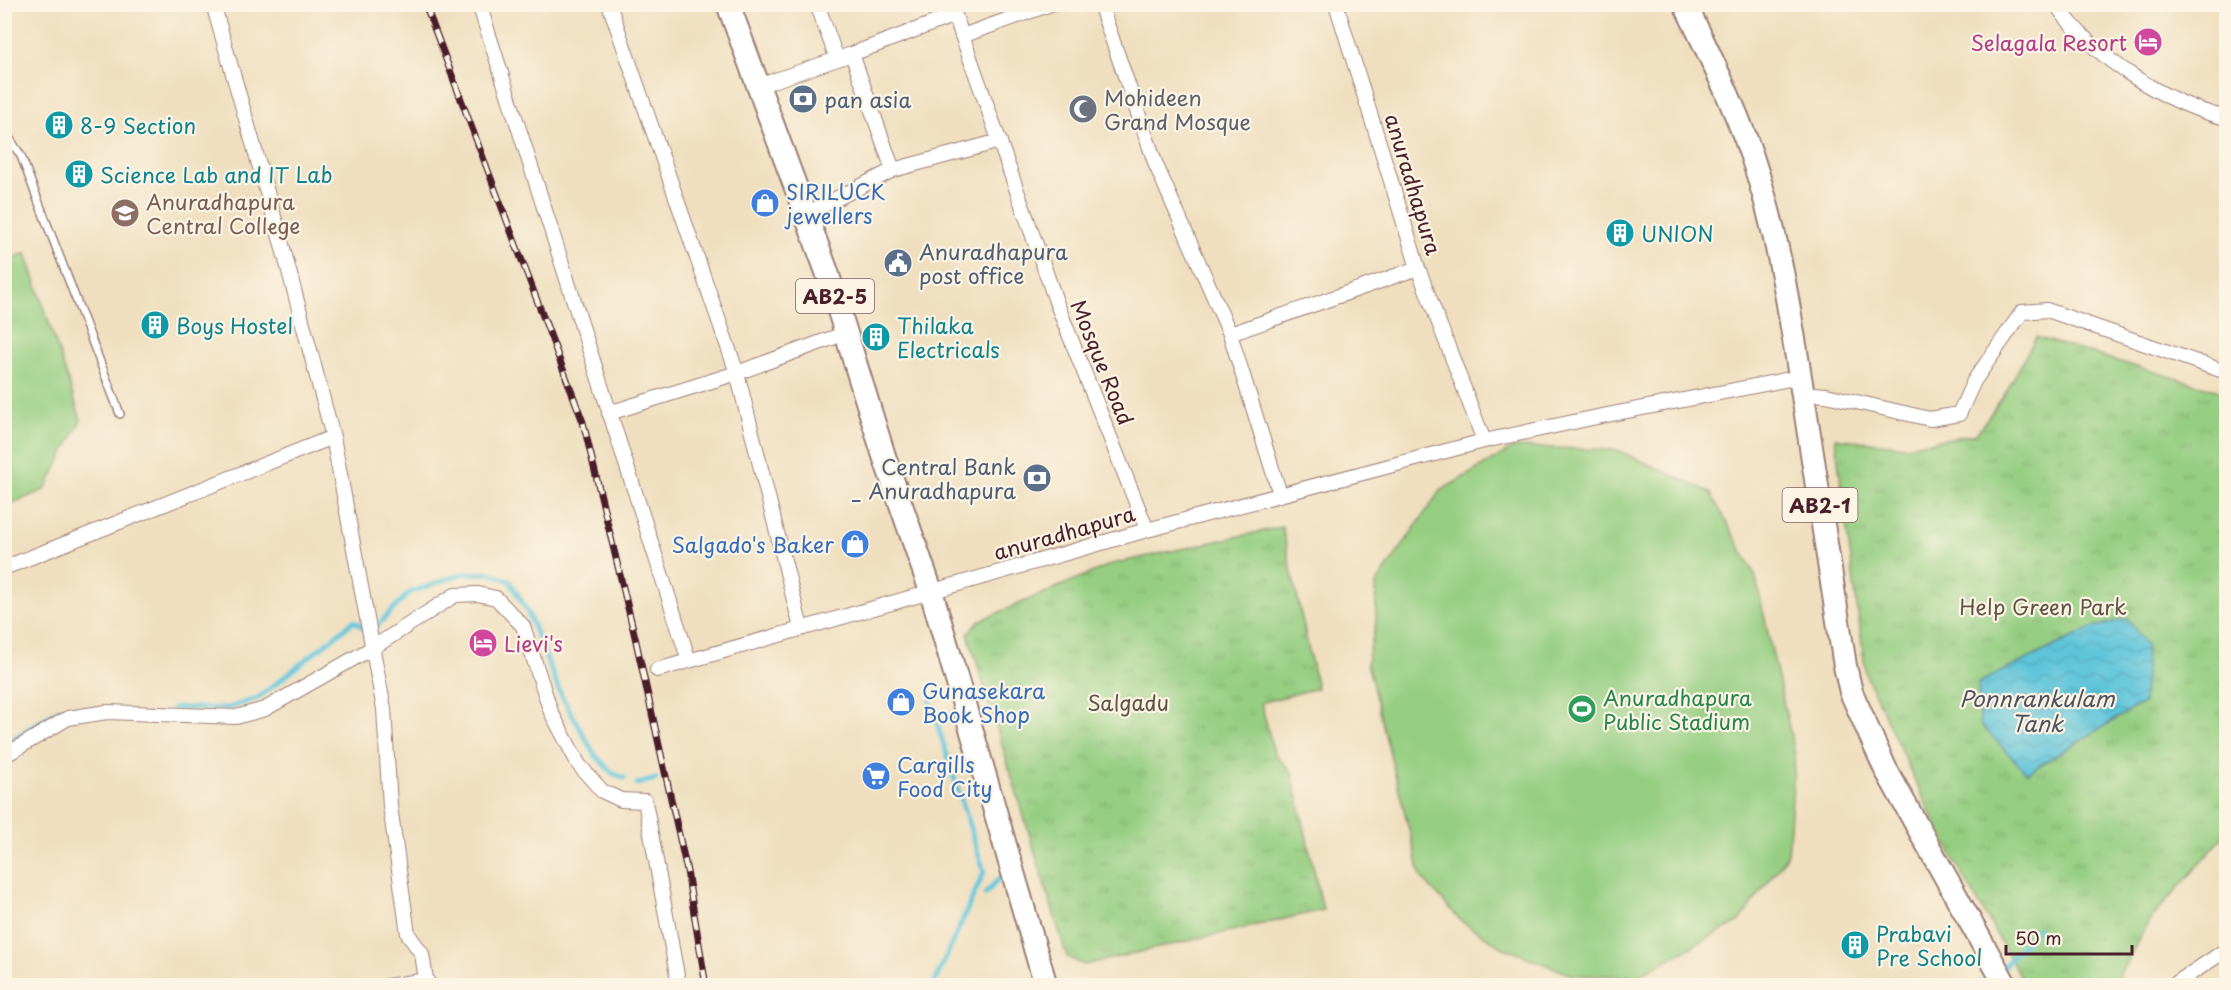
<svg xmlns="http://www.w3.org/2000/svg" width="2231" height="990" font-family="'Playpen Sans',sans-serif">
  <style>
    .grass { fill: url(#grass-tufts); stroke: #707656; stroke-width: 1.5 }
    .garden { fill: #95ce81; stroke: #707656; stroke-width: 1.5 }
    .water { fill: url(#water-waves); stroke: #547282; stroke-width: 1.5 }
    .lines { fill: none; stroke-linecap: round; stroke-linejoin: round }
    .stream { stroke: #5dc4da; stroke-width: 5 }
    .service-casing { stroke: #9c7f75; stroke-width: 10 }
    .minor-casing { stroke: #9c7f75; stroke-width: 16 }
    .primary-casing { stroke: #9c7f75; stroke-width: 26 }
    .service { stroke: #fff; stroke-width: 7 }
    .minor { stroke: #fff; stroke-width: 14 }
    .primary { stroke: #fff; stroke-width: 22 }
    .rail-casing { stroke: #4a1f2b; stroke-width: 7 }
    .rail { stroke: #fcf5e5; stroke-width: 4.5; stroke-dasharray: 14; stroke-linecap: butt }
    .labels { text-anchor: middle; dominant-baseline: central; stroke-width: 4.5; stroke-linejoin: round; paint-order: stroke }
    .shield { fill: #fcf5e5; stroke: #7f5f63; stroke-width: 1.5 }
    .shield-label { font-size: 20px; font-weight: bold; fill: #4a1f2b }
    .hotel-label { font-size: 21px; fill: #b23c85; stroke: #fcf5e5; text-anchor: end }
    .worship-label { font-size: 21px; fill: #5b616d; stroke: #fcf5e5; text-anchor: start }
    .service-label { font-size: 21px; fill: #4e5e75; stroke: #fcf5e5; text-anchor: start }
    .culture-label { font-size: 21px; fill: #0d838f; stroke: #fcf5e5; text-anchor: start }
    .street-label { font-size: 21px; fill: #4a1f2b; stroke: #fcf5e5 }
    .shop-label { font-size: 21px; fill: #366cbe; stroke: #fcf5e5; text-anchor: start }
    .education-label { font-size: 21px; fill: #785e54; stroke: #fcf5e5; text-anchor: start }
    .park-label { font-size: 21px; fill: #605445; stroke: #fcf5e5 }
    .leisure-label { font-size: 21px; fill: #27864d; stroke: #fcf5e5; text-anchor: start }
    .water-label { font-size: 22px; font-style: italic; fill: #505160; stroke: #fcf5e5 }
  </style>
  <defs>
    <pattern id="grass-tufts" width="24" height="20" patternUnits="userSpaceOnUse" patternTransform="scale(1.5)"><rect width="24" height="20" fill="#95ce81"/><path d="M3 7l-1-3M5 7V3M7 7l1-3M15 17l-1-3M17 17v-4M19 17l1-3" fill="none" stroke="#82b070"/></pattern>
    <pattern id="water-waves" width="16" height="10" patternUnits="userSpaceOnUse" patternTransform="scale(1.5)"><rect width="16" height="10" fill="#5dc4da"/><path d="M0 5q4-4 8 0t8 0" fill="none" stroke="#52a8bb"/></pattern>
  </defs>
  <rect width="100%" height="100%" fill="#fcf5e5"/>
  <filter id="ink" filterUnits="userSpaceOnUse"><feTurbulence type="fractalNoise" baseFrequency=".0167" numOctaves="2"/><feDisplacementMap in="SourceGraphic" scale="12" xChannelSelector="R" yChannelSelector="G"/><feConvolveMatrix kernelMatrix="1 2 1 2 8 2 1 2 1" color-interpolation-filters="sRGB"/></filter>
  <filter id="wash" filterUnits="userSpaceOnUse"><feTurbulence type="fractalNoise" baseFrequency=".008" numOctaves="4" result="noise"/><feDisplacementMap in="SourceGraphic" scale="24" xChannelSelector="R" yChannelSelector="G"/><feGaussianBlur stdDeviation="1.35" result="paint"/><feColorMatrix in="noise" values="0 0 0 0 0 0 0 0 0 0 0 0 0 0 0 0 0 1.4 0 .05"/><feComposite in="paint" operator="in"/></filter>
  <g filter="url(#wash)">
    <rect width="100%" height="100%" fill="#efdfbf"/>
    <path class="grass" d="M2036 337 2226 393V834L2149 921 2114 985H2025L1957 865 1923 798 1866 675 1835 438 1905 446 1976 434 2005 394Z
      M1282 527 1317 688 1261 703 1274 753 1292 773 1323 910 1084 965 1067 957 968 634 979 621 1112 564Z"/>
    <path class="garden" d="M26 253 81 420 45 490 5 506V261Z
      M1515 447 1617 450 1710 492 1755 575 1795 754 1788 854 1740 921 1637 976 1572 975 1502 947 1461 921 1421 877 1367 663 1376 623V584L1440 491Z"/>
    <path class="water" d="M2127 618 2146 645 2144 702 2027 773 1980 724 1978 683 2092 628Z"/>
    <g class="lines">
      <path class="stream" d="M930 701 984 872 933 986
        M173 708H228L258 698 354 621 370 633 409 593 461 574 490 573 510 581 527 611 561 695 595 755 612 773 624 778
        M4 745 60 709H89
        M637 784 656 779
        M985 894 1007 870
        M2003 967 2038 928
        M1975 986 1982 981"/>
    </g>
  </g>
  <g filter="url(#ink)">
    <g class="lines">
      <g class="service-casing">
        <path id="service" d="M4 130 21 156 120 414"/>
      </g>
      <g class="minor-casing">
        <path id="minor" d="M213 4 281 241 333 437 384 709 390 806 408 934 422 954 427 986
          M479 4 689 661
          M609 4 737 373 801 628
          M817 4 837 59
          M951 4 1057 304 1147 530
          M1100 4 1156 165 1230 334 1280 494
          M1336 4 1418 268 1484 441
          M2056 4C2092 57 2165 103 2226 118
          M962 36 1051 4
          M852 54 893 170
          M758 86 852 54 955 15
          M806 214 893 170 1000 141
          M1230 334 1418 268
          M1802 393 1826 395 1930 419 1959 414 1974 381 2022 312 2047 310 2226 372
          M609 413 737 373 846 333
          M4 568 333 437
          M657 670 1147 530 1484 441 1597 417 1800 377
          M4 756 68 718 107 712 236 717 265 709 374 647 455 595 478 594 496 598 523 626 551 712 579 765 602 791 621 800 645 801 679 986
          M387 986 427 980
          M2172 986 2226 950"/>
      </g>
      <g class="primary-casing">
        <path id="primary" d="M728 4 827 272 884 456 931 591 1046 986
          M1685 4C1712 60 1740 116 1758 175 1781 249 1792 326 1804 402 1817 490 1831 578 1845 666L1851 692 1885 768 2006 986"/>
      </g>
      <use href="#service" class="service"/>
      <use href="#minor" class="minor"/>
      <use href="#primary" class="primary"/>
      <g class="rail-casing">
        <path id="rail" d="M425 4 583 422 635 637 687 871 706 986"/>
      </g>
      <use href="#rail" class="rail"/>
    </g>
  </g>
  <defs>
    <g id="hotel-disc" transform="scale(1.5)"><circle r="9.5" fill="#d1479c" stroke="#fcf5e5"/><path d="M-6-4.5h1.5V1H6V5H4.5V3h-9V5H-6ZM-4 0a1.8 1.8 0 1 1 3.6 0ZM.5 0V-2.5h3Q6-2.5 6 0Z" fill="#fff"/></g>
    <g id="bank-disc" transform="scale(1.5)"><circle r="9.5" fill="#5c6f8a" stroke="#fcf5e5"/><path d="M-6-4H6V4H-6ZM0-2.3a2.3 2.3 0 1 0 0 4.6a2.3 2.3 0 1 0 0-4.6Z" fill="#fff"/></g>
    <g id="mosque-disc" transform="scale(1.5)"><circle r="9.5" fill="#6b7280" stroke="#fcf5e5"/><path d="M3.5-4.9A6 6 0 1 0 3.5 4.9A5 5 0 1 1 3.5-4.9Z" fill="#fff"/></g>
    <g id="building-disc" transform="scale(1.5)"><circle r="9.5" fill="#0f9aa8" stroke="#fcf5e5"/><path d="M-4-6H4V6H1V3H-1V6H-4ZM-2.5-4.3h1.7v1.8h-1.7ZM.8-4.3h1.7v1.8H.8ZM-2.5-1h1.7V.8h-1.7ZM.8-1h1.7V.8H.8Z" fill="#fff"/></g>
    <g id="shop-disc" transform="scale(1.5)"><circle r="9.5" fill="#3f7fe0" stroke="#fcf5e5"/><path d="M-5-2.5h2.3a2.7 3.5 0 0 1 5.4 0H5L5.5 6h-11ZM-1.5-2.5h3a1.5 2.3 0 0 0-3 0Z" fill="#fff"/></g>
    <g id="school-disc" transform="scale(1.5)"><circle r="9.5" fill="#8d6e63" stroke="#fcf5e5"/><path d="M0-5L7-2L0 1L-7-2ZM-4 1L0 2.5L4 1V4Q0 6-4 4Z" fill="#fff"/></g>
    <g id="civic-disc" transform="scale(1.5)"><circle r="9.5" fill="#5c6f8a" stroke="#fcf5e5"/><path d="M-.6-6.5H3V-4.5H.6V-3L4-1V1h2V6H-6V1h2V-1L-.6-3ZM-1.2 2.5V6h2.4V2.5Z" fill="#fff"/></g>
    <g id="stadium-disc" transform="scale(1.5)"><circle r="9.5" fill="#2e9e5b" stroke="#fcf5e5"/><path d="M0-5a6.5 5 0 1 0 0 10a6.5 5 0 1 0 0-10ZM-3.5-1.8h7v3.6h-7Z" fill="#fff"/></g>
    <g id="supermarket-disc" transform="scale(1.5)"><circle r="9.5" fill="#3f7fe0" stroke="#fcf5e5"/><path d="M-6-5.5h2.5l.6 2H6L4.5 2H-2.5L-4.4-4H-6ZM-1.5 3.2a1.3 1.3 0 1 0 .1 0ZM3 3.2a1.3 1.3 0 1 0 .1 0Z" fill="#fff"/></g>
  </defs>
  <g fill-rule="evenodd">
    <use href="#hotel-disc" x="2148" y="42"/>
    <use href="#bank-disc" x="803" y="99"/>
    <use href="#mosque-disc" x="1083" y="109"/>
    <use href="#building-disc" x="59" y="125"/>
    <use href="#building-disc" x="79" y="174"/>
    <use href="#shop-disc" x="765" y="203"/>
    <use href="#school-disc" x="125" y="213"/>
    <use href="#building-disc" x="1620" y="233"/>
    <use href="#civic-disc" x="898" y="263"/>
    <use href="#building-disc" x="155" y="325"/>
    <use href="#building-disc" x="876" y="337"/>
    <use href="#bank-disc" x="1037" y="478"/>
    <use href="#shop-disc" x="855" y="544"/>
    <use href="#hotel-disc" x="483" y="643"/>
    <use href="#shop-disc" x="901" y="702"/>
    <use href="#stadium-disc" x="1582" y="709"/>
    <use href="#supermarket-disc" x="876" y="776"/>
    <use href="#building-disc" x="1855" y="945"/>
  </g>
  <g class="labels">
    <g class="shield">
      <rect x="796" y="279" width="78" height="34" rx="4.5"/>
      <rect x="1782.5" y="488" width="75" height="34" rx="4.5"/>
    </g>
    <g class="shield-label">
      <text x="835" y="296">AB2-5</text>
      <text x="1820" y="505">AB2-1</text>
    </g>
    <g class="hotel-label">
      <text x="2127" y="42">Selagala Resort</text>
      <text x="504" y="643" text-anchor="start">Lievi's</text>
    </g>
    <g class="worship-label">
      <text x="1104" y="97">Mohideen<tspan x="1104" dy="24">Grand Mosque</tspan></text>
    </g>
    <g class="service-label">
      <text x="824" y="99">pan asia</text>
      <text x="919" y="251">Anuradhapura<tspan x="919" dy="24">post office</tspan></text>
      <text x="1016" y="466" text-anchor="end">Central Bank<tspan x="1016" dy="24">_ Anuradhapura</tspan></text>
    </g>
    <g class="culture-label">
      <text x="80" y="125">8-9 Section</text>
      <text x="100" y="174">Science Lab and IT Lab</text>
      <text x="1641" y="233">UNION</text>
      <text x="176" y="325">Boys Hostel</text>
      <text x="897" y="325">Thilaka<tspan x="897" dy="24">Electricals</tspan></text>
      <text x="1876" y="933">Prabavi<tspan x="1876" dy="24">Pre School</tspan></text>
    </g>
    <g class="street-label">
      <text transform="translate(1414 184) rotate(73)">anuradhapura</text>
      <text transform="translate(1103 362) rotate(68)">Mosque Road</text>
      <text transform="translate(1064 532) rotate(-16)">anuradhapura</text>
    </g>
    <g class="shop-label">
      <text x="786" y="191">SIRILUCK<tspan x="786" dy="24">jewellers</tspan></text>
      <text x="834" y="544" text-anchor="end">Salgado's Baker</text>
      <text x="922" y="690">Gunasekara<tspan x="922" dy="24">Book Shop</tspan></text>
      <text x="897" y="764">Cargills<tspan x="897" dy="24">Food City</tspan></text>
    </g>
    <g class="education-label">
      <text x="146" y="201">Anuradhapura<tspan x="146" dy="24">Central College</tspan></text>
    </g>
    <g class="park-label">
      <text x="2043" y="606">Help Green Park</text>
      <text x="1128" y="702">Salgadu</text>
    </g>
    <g class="leisure-label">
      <text x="1603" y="697">Anuradhapura<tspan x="1603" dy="24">Public Stadium</tspan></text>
    </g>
    <g class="water-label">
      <text x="2037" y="697">Ponnrankulam<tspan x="2037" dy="25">Tank</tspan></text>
    </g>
  </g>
  <rect width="2231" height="990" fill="none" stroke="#fcf5e5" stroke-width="24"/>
  <path d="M2006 945v9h126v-9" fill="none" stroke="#4a1f2b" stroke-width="3"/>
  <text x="2015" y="945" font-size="18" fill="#4a1f2b" stroke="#fcf5e5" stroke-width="4.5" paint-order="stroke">50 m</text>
</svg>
